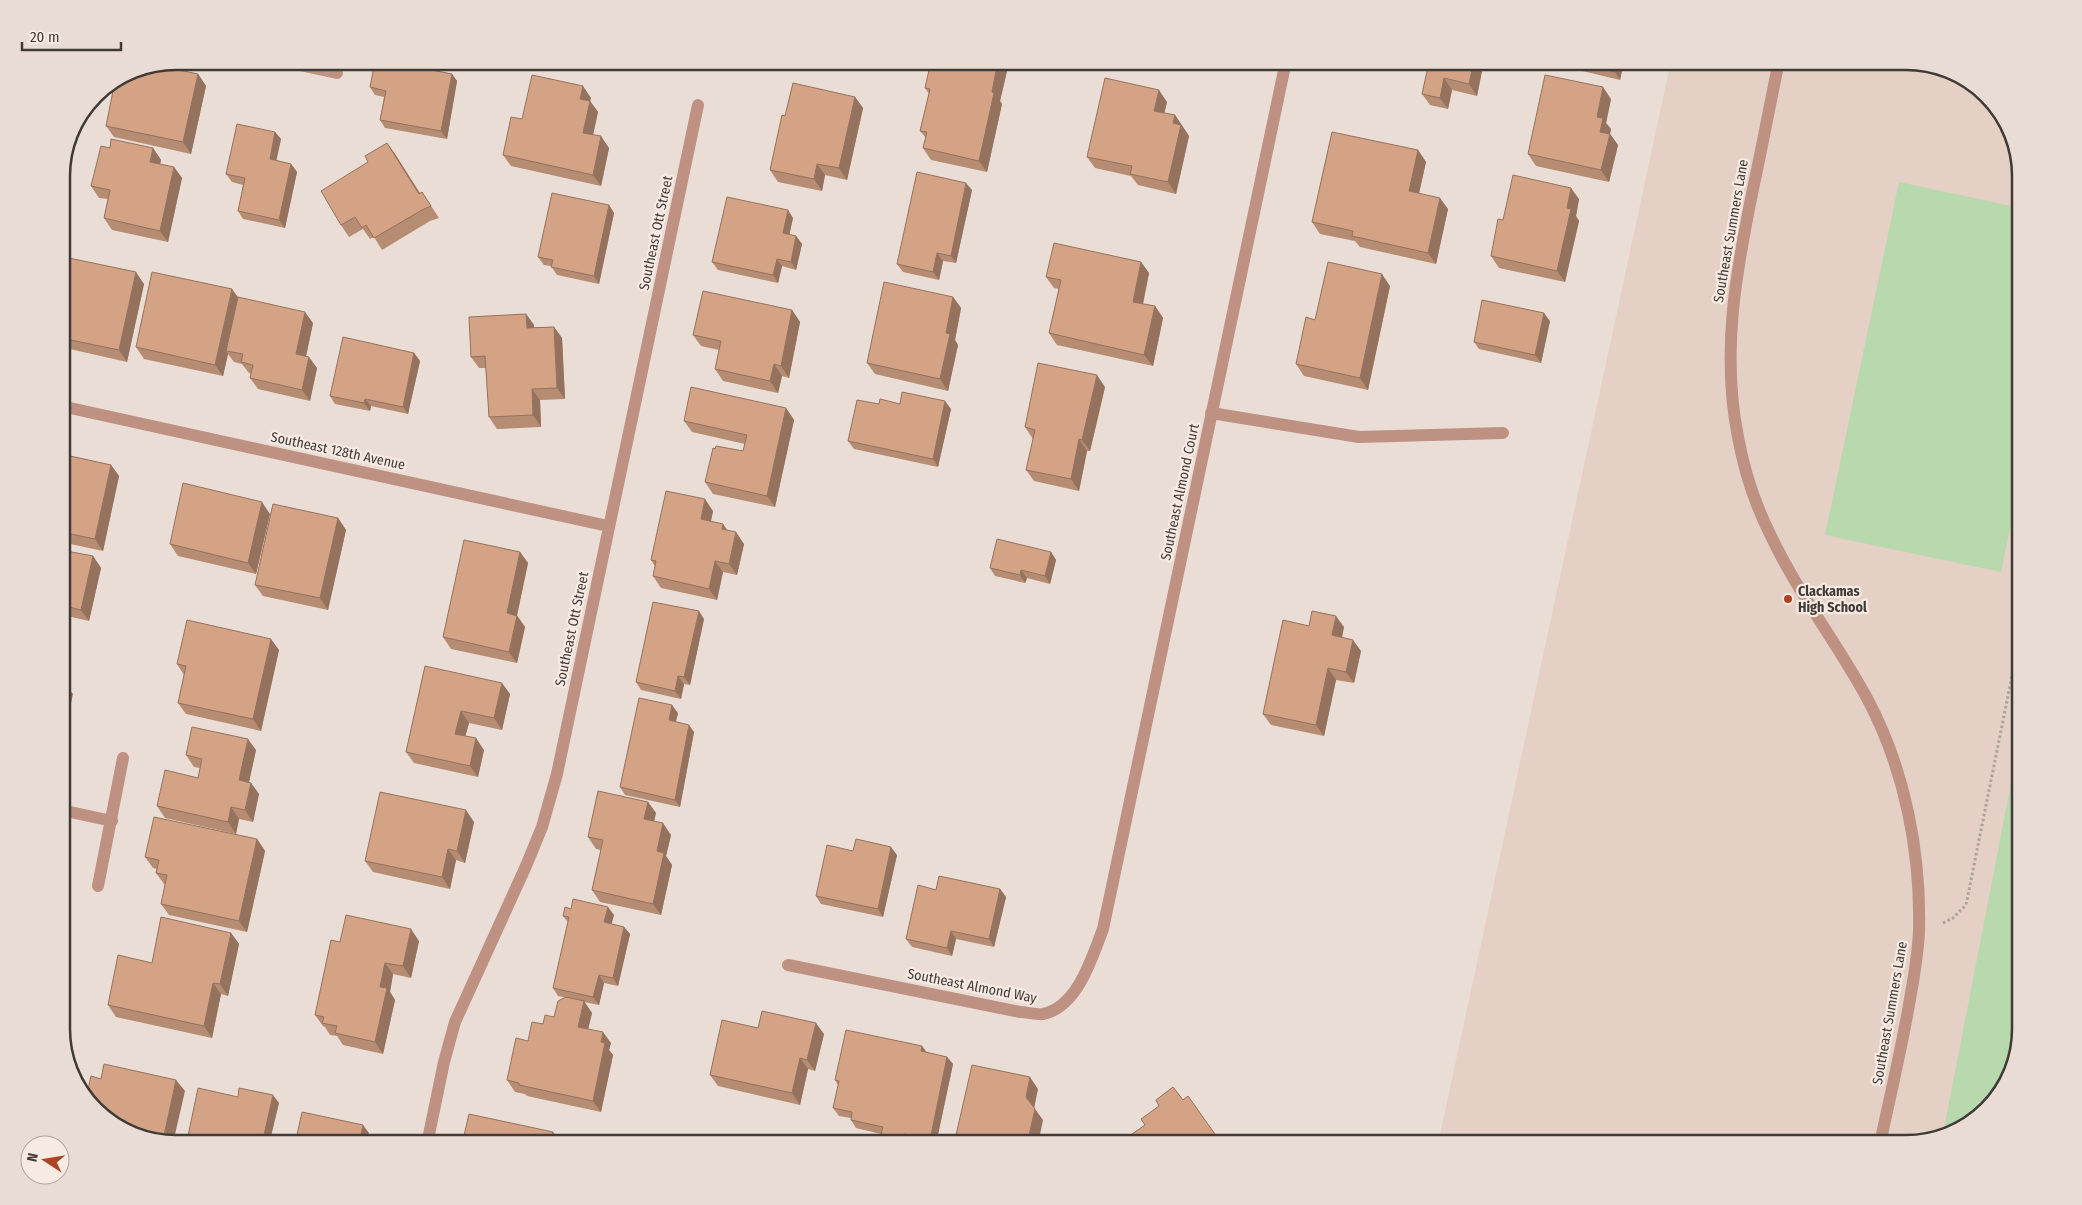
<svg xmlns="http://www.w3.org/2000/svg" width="2082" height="1205" font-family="'Fira Sans Condensed',sans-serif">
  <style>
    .built { fill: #e4d0c5 }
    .green { fill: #b8d8ad }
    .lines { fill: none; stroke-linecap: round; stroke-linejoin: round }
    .path { stroke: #aca29b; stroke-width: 3; stroke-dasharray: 2.5 2.5; stroke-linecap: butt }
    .service { stroke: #bf9183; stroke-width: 12 }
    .minor { stroke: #bf9183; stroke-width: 12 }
    .tertiary { stroke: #bf9183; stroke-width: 12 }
    .wall { fill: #b68c72 }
    .shaded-wall { fill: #94725d }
    .building { fill: #d4a385; stroke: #94725d }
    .poi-dot { fill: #ab4324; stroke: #f7eae2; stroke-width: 2 }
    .labels { text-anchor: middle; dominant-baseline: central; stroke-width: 4.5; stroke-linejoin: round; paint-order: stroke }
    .street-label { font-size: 14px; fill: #403b37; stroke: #f7eae2 }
    .poi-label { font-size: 14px; font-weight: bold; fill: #403b37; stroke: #f7eae2; text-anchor: start }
    .rim { fill: none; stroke: #403b37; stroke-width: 2.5 }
  </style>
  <rect width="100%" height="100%" fill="#eaddd5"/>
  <path class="built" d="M1671 61H1905L1963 77 2001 113 2021 169V1029L2005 1086 1963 1128 1906 1144H1438Z"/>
  <path class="green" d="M1899 182 2021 208V477L2001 572 1825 535Z
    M2021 732V1029L2005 1086 1963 1128 1943 1134Z"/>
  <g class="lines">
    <path class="path" d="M1943 923 1953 918 1966 905 2021 631"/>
    <path class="service" d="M1211 413 1359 437 1503 433
      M98 886 123 758"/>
    <path class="minor" d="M281 61 337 73
      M61 406 608 526
      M61 810 112 821
      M788 965 1020 1012C1027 1012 1037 1015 1043 1014 1078 1007 1092 957 1103 929L1286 61
      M427 1144 444 1062 455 1022 526 866 542 827 557 774 698 105"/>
    <path class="tertiary" d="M1779 61C1770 104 1762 147 1753 189 1736 272 1721 353 1738 437 1744 470 1755 504 1770 534 1797 592 1838 644 1868 700 1905 770 1921 853 1919 931 1918 954 1914 977 1910 999 1902 1047 1890 1096 1880 1144"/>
  </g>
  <path class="wall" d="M587 61H600L594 68Z
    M800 61H819L807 70Z
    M1140 61H1194L1193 65 1187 64 1186 71Z
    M1400 61H1484L1477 96 1452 90 1448 109 1430 105 1422 94 1427 71 1403 66Z
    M1568 61H1624L1620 80 1574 69Z
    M1000 62 1007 71 1000 101 1002 104 987 172 931 160 923 148 926 138 920 131 929 94 925 88Z
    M418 67 452 74 457 81 447 139 385 128 380 120 384 97 375 95 370 87Z
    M198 74 206 86 191 154 114 137 106 126Z
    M855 97 863 108 847 180 825 175 822 191 778 182 770 170 785 116Z
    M591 98 590 101 598 112 593 135 609 148 601 186 511 166 503 155 522 119Z
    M1611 99 1606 123 1611 129 1610 134 1618 145 1609 182 1536 166 1528 154Z
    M1167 102 1164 113 1175 115 1189 136 1176 194 1138 185 1131 176 1095 168 1087 157Z
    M275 132 281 139 276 160 291 164 297 172 285 228 243 219 238 211 243 185 232 182 226 174Z
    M387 143 395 154 420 193 422 192 439 218 430 221 382 250 374 237 370 239 363 229 349 237 341 225 368 162Z
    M110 148H153L161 160 160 164 174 167 182 178 168 242 112 230 104 218 108 199 99 198 91 186Z
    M1418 150 1426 162 1419 193 1448 209 1436 264 1360 247 1355 241 1320 234 1312 222Z
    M972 190 956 263 943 261 939 280 903 272 897 264Z
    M1579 199 1576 216 1579 221 1565 282 1499 268 1491 256 1503 220Z
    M609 205 614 213 599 284 557 275 551 266 544 265 538 257Z
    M793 218 789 235 796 236 802 244 796 270 782 266 778 283 718 270 712 262Z
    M1141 262 1149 273 1143 304 1155 306 1163 318 1153 366 1057 345 1049 333 1059 289 1054 288 1046 277Z
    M144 284 127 362 61 347V292Z
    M1390 286 1368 390 1304 376 1296 364 1315 320Z
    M953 297 961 308 955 340 958 345 948 391 875 374 867 363Z
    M238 298 313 323 306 356 317 368 310 401 258 389 250 378 251 374 249 373 242 364 234 362 228 354 223 376 144 359 136 347Z
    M792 310 800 322 789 378 782 376 778 393 723 381 715 369 719 350 701 346 693 335Z
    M526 314 534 325V328L554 327 562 338 565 399 540 400 541 427 497 429 489 417 486 368H479L471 357Z
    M1550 321 1541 363 1479 349 1474 342Z
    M414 353 420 361 408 414 371 406 370 411 335 404 330 396Z
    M1105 387 1090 451H1087L1079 491 1034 481 1026 470 1033 439 1025 427Z
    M879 404H900L951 409 938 467 854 449 848 441Z
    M786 408 794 420 775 507 713 494 705 482 743 451 745 444 692 432 684 421Z
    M61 454 111 465 119 476 103 551 61 542Z
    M713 511 711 521 723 524 727 530 744 544 737 575 723 572 717 600 661 588 653 576 655 566 651 560Z
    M270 514 256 574 178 556 170 544Z
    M338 518 346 530 328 610 263 596 255 585Z
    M61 550 93 556 101 568 89 621 63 615 61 622Z
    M520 552 528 563 517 615 525 627 517 663 451 649 443 637Z
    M1051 552 1056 560 1050 584 1027 578 1025 583 995 576 990 568Z
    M704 619 690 685 684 684 681 699 641 690 636 682Z
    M1309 626 1344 627 1342 637 1361 651 1354 683 1336 680 1324 736 1271 725 1263 714Z
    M279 650 261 731 186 714 178 703 184 675 177 664Z
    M425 666 510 694 502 730 469 723 465 736 484 750 478 777 414 763 406 752Z
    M678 713 676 722 694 732 680 807 625 795 620 787Z
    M256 750 249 782 251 783 259 794 253 822 239 819 236 834 165 818 157 806 198 778 200 768 194 767 186 755Z
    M648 802 656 813 654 821 671 835 666 856 672 865 661 915 600 902 592 890 601 850 596 849 588 837Z
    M474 822 465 863 456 860 450 889 373 872 365 861Z
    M257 839 265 851 247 932 169 915 161 904 165 885 164 884 156 873 157 869 153 868 145 857Z
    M897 855 883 917 821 904 816 896Z
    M1000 889 1006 897 994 947 956 939 952 956 912 947 906 939 936 890Z
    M614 915 611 924 624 927 630 934 618 986 604 983 599 1005 584 1002 592 1013 588 1029 611 1043 609 1050 613 1055 601 1112 527 1096 525 1094 515 1092 507 1080 528 1041 543 1024 554 1017 568 998 558 996 553 988 568 922 563 916Z
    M231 933 239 944 228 996 221 994 212 1038 116 1017 108 1005 152 963Z
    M419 941 411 978 393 974 390 992 395 1000 383 1054 343 1045 337 1036 330 1035 325 1027 323 1026 315 1015 340 942Z
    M758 1028 824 1034 815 1071 808 1069 800 1105 718 1086 710 1075Z
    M926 1052 947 1057 953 1064 936 1144H918L909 1142V1144H894L887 1142 881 1134 856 1128 851 1120V1118L839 1116 833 1108 838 1085 835 1080Z
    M238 1097 279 1103 269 1144 194 1143 188 1136Z"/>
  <path class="shaded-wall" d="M412 61H419L416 74 411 66Z
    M590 61H600L594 68Z
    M993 61H1000V62L1007 71 1000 101 1002 104 987 172 979 161 992 92Z
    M1179 61H1185L1187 64 1186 71Z
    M1474 61H1484L1477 96 1469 84Z
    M1617 61H1624L1620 80 1615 72Z
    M198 74 206 86 191 154 183 142Z
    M452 74 457 81 447 139 441 131Z
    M1444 78 1452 90 1448 109 1440 98Z
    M583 86 591 98 590 101 598 112 591 144 583 133 580 99Z
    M1603 87 1611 99 1606 123 1611 129 1608 143 1600 132 1597 117Z
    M1159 90 1167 102 1162 123 1154 111Z
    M855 97 863 108 847 180 839 168Z
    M1175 115 1189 136 1176 194 1168 182 1173 123Z
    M275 132 281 139 275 167 270 159Z
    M1610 134 1618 145 1609 182 1601 170Z
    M601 136 609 148 601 186 593 175Z
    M387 143 395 154 427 205 419 194Z
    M153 148 161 160 158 173 150 162Z
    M1418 150 1426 162 1417 202 1409 191Z
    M291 164 297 172 285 228 279 220Z
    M817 164 825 175 822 191 814 179Z
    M174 167 182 178 168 242 160 231Z
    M966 183 972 190 956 263 951 256Z
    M1571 188 1579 199 1576 216 1579 221 1565 282 1557 271 1567 208Z
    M1440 198 1448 209 1436 264 1428 253Z
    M609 205 614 213 599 284 594 276Z
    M788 210 793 218 788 241 783 233Z
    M796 236 802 244 796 270 791 262Z
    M937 253 943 261 939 280 933 272Z
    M777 259 782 266 778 283 773 275Z
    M1141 262 1149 273 1141 313 1133 302Z
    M136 272 144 284 127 362 119 350Z
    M1382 274 1390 286 1368 390 1360 378Z
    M232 289 240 300 226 351 228 354 223 376 215 365Z
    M953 297 961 308 955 340 958 345 948 391 940 379 946 333Z
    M1155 306 1163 318 1153 366 1144 355Z
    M792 310 800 322 789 378 781 366Z
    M305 312 313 323 304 366 296 354Z
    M1544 313 1550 321 1541 363 1535 355Z
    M526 314 534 325 535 340 527 328Z
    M554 327 562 338 565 399 557 388Z
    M414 353 420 361 408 414 403 407Z
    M309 357 317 368 310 401 302 390Z
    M774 364 782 376 778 393 770 381Z
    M1097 375 1105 387 1090 451 1082 440Z
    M532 389 540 400 541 427 533 415Z
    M365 399 371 406 370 411 364 403Z
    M945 401 951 409 938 467 933 459Z
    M786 408 794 420 775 507 767 496Z
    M1079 439 1087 451 1079 491 1071 479Z
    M111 465 119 476 103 551 95 539Z
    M705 499 713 511 709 530 701 519Z
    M262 502 270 514 256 574 248 563Z
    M338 518 346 530 328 610 320 598Z
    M723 524 731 536 722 529Z
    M736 532 744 544 737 575 729 564Z
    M520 552 528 563 515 625 507 613Z
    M1051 552 1056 560 1050 584 1045 576Z
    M93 556 101 568 89 621 81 610Z
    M715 561 723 572 717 600 709 589Z
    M1021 570 1027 578 1025 583 1020 575Z
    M699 611 704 619 690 685 684 677Z
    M517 616 525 627 517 663 509 652Z
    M1336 616 1344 627 1340 647 1332 635Z
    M271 639 279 650 261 731 253 719Z
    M1353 640 1361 651 1354 683 1346 672Z
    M1328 668 1336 680 1324 736 1316 725Z
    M61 673 69 684 68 688 73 694 62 744Z
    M678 676 684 684 681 699 675 691Z
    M502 683 510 694 502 730 494 718Z
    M672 705 678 713 674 728 669 720Z
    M461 711 469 723 463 745 455 734Z
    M689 725 694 732 680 807 675 800Z
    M476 738 484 750 478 777 470 766Z
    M248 739 256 750 247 791 239 780Z
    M251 783 259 794 253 822 245 810Z
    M648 802 656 813 652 830 644 819Z
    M231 807 239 819 236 834 228 822Z
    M466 810 474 822 465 863 457 851Z
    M663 823 671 835 666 856 672 865 661 915 653 904 657 851Z
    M257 839 265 851 247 932 239 921Z
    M891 847 897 855 883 917 878 909Z
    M448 849 456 860 450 889 442 877Z
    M1000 889 1006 897 994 947 989 939Z
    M608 907 614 915 610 930 604 922Z
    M624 927 630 934 618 986 613 978Z
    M411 929 419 941 411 978 403 966Z
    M951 931 956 939 952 956 947 948Z
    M231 933 239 944 228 996 220 984Z
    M385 963 393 974 390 992 395 1000 383 1054 375 1042 380 987Z
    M599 975 604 983 599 1005 593 997Z
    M213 983 221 994 212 1038 204 1026Z
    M584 1001 592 1013 586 1038 578 1027Z
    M816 1023 824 1034 815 1071 807 1060Z
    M603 1032 611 1043 609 1050 613 1055 601 1112 593 1101 601 1042Z
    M922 1046 928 1054 921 1051Z
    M947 1057 953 1064 936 1144H932L930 1140Z
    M800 1058 808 1069 800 1105 792 1093Z
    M1030 1077 1038 1089 1034 1109 1026 1097Z
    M176 1080 185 1091 173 1143 163 1140Z
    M273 1095 279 1103 269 1144H262Z
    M1035 1109 1043 1120 1038 1144H1027Z
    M363 1125 369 1133 366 1144H359Z
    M553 1132 561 1143V1144H550Z
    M904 1134 909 1142V1144H906L903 1139Z"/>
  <path class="building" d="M375 61H412L411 66 452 74 441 131 380 120 386 91 370 87Z
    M931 61H998L992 92 994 93 979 161 923 148 927 132 920 131 930 89 925 88Z
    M1428 61H1474L1469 84 1444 78 1440 98 1422 94 1429 62Z
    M1568 61H1617L1615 72Z
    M156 65 198 74 183 142 106 126 115 81 133 70Z
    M532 75 583 86 580 99 590 101 583 133 601 136 593 175 503 155 511 117 522 119Z
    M1545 75 1603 87 1597 117 1603 118 1600 132 1610 134 1601 170 1528 154Z
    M1105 78 1159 90 1154 111 1175 115 1173 123 1181 125 1168 182 1130 174 1132 166 1087 157Z
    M793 83 855 97 839 168 817 164 814 179 770 170 782 115 785 116Z
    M237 124 275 132 270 159 291 164 279 220 238 211 245 178 226 174Z
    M1332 132 1418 150 1409 191 1440 198 1428 253 1352 236 1353 231 1312 222Z
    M111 139 153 148 150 162 174 167 160 231 104 218 110 190 91 186 101 146 110 148Z
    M387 143 419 194 422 192 431 206 422 210 374 238 366 225 362 228 355 217 341 225 321 191 368 162 365 156Z
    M917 172 966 183 951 256 937 253 933 272 897 264Z
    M1513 175 1571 188 1567 208 1571 209 1557 271 1491 256 1498 219 1503 220Z
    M552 193 609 205 594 276 551 267 553 260 538 257Z
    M727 197 788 210 783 233 796 236 791 262 777 259 773 275 712 262Z
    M1054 243 1141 262 1133 302 1155 306 1144 355 1049 333 1061 280 1046 277Z
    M69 258 136 272 119 350 61 338V292Z
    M1328 262 1382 274 1360 378 1296 364 1306 317 1315 320Z
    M152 272 232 289 215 365 136 347Z
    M884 282 953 297 946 333 950 334 940 379 867 363Z
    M703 291 792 310 781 366 774 364 770 381 715 369 721 341 693 335Z
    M238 297 305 312 296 354 309 357 302 390 250 378 253 365 241 362 243 354 226 351Z
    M1482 300 1544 313 1535 355 1474 342Z
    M526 314 527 328 554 327 557 388 532 389 533 415 489 417 485 356 471 357 469 317Z
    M343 337 414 353 403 407 365 399 364 403 330 396Z
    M1038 363 1097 375 1082 440 1079 439 1071 479 1026 470 1035 430 1025 427Z
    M691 387 786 408 767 496 705 482 713 448 715 449 716 446 743 451 747 435 684 421Z
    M902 392 945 401 933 459 848 441 857 400 879 404 880 399 900 404Z
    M61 454 111 465 95 539 61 532Z
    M183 483 262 502 248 563 170 544Z
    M666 491 705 499 701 519 723 524 722 529 736 532 729 564 715 561 709 589 653 576 656 561 651 560Z
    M273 504 338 518 320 598 255 585Z
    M997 539 1051 552 1045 576 1021 570 1020 575 990 568Z
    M464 540 520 552 507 613 517 616 509 652 443 637Z
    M61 550 93 556 81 610 61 605Z
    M653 602 699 611 684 677 678 676 675 691 636 682Z
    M1312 611 1336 616 1332 635 1353 640 1346 672 1328 668 1316 725 1263 714 1283 620 1309 626Z
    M187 620 271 639 253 719 178 703 186 666 177 664Z
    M425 666 502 683 494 718 461 711 455 734 476 738 470 766 406 752Z
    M61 682 65 683 61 697Z
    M639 698 672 705 669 720 689 725 675 800 620 787Z
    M192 727 248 739 239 780 251 783 245 810 231 807 228 822 157 806 165 770 198 778 202 759 186 755Z
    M598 791 648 802 644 819 663 823 657 851 664 853 653 904 592 890 603 840 588 837Z
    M380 792 466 810 457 851 448 849 442 877 365 861Z
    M154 817 257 839 239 921 161 904 167 875 156 873 159 860 145 857Z
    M856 839 891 847 878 909 816 896 827 845 853 851Z
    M939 876 1000 889 989 939 951 931 947 948 906 939 918 885 936 890Z
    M573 899 608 907 604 922 624 927 613 978 599 975 593 997 553 988 569 917 563 916 565 907 571 909Z
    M346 915 411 929 403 966 385 963 380 987 387 988 375 1042 335 1033 337 1026 322 1023 324 1017 315 1015 331 940 340 942Z
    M161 917 231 933 220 984 213 983 204 1026 108 1005 118 955 152 963Z
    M566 997 584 1001 578 1027 603 1032 601 1042 605 1043 593 1101 519 1085V1083L507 1080 516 1038 528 1041 532 1022 543 1024 545 1015 554 1017 558 1001Z
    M762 1011 816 1023 807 1060 800 1058 792 1093 710 1075 722 1020 758 1028Z
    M846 1030 922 1046 921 1051 947 1057 930 1140 904 1134 903 1139 881 1134 883 1127 851 1120 852 1112 833 1108 839 1081 835 1080Z
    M104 1064 176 1080 163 1140 119 1128 86 1098 91 1076 101 1079Z
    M972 1065 1030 1077 1026 1097 1035 1109 1027 1144H954Z
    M1173 1087 1183 1100 1188 1096 1222 1144H1124L1122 1141 1145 1125 1141 1119 1159 1106 1156 1100Z
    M198 1088 238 1097 239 1088 273 1095 262 1144H226L188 1136Z
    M302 1112 363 1125 359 1144H295Z
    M469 1114 553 1132 550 1144H462Z"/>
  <circle class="poi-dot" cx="1788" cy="599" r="5"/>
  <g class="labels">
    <g class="street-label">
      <text transform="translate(1731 231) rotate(-80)">Southeast Summers Lane</text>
      <text transform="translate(656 233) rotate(-78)">Southeast Ott Street</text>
      <text transform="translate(338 451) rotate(12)">Southeast 128th Avenue</text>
      <text transform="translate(1180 492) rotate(-78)">Southeast Almond Court</text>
      <text transform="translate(572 629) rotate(-78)">Southeast Ott Street</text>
      <text transform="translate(972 986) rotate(11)">Southeast Almond Way</text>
      <text transform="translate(1890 1013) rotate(-80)">Southeast Summers Lane</text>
    </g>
    <g class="poi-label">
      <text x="1798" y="591">Clackamas<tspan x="1798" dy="16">High School</tspan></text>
    </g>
  </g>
  <path d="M0 0H2082V1205H0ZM176 70H1906A106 106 0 0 1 2012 176V1029A106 106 0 0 1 1906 1135H176A106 106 0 0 1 70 1029V176A106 106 0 0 1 176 70Z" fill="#e8dcd4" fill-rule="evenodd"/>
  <path class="rim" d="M176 70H1906A106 106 0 0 1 2012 176V1029A106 106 0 0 1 1906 1135H176A106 106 0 0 1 70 1029V176A106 106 0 0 1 176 70Z"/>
  <g transform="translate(45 1160) rotate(282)"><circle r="24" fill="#f7eae2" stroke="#aea49e"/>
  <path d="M0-4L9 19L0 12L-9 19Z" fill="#ab4324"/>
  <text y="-8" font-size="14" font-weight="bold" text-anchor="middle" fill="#403b37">N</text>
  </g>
  <path d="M22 42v8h99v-8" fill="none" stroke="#403b37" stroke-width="2.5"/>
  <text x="30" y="42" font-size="15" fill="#403b37" stroke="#f7eae2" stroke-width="4" paint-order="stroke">20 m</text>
</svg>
